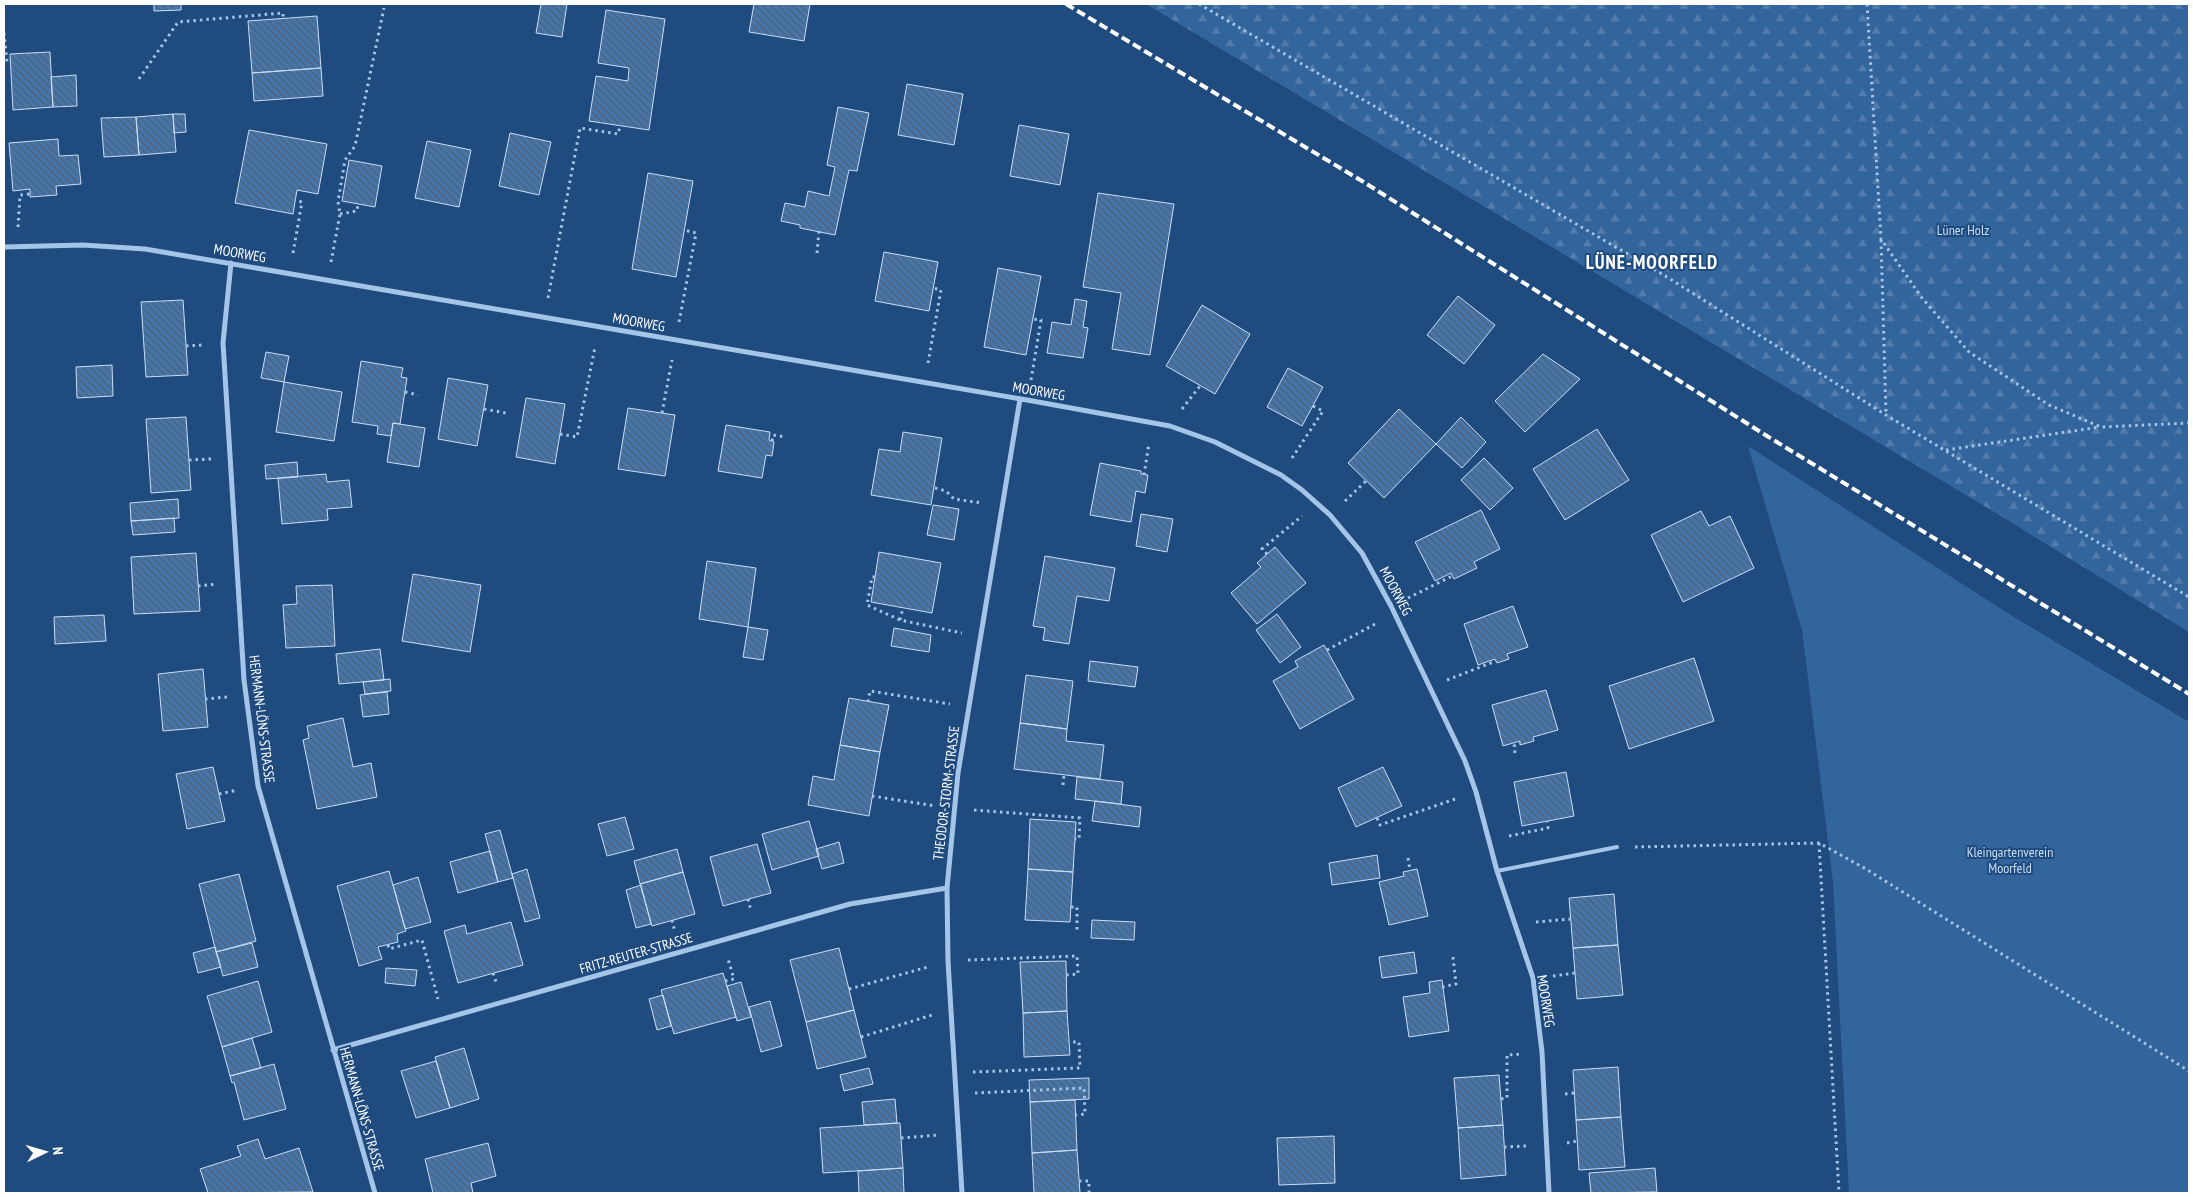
<svg xmlns="http://www.w3.org/2000/svg" width="2193" height="1197" font-family="'PT Sans Narrow',sans-serif">
  <style>
    .green { fill: #33659d }
    .forest { fill: url(#forest-firs) }
    .building { fill: url(#building-back-hatch); stroke: #c8def6 }
    .lines { fill: none; stroke-linecap: round; stroke-linejoin: round }
    .path { stroke: #a4c4e8; stroke-width: 3; stroke-dasharray: 2.5 4; stroke-linecap: butt }
    .service { stroke: #a4c4e8; stroke-width: 4 }
    .minor { stroke: #a4c4e8; stroke-width: 5 }
    .rail { stroke: #fff; stroke-width: 4; stroke-dasharray: 9 4; stroke-linecap: butt }
    .labels { text-anchor: middle; dominant-baseline: central; stroke-width: 4; stroke-linejoin: round; paint-order: stroke }
    .park-label { font-size: 14px; fill: #c8def6; stroke: #1f4b7f }
    .street-label { font-size: 14px; fill: #fff; stroke: #1f4b7f }
    .district-label { font-size: 19px; font-weight: bold; letter-spacing: 1px; fill: #fff; stroke: #1f4b7f }
  </style>
  <defs>
    <pattern id="forest-firs" width="22" height="20" patternUnits="userSpaceOnUse" patternTransform="scale(1.25)"><rect width="22" height="20" fill="#33659d"/><path d="M5 1l3.5 6h-7zM16 11l3.5 6h-7z" fill="#527cac"/></pattern>
    <pattern id="building-back-hatch" width="6" height="6" patternUnits="userSpaceOnUse" patternTransform="scale(1.25)"><rect width="6" height="6" fill="#4875a8"/><path d="M-1 5l2 2M0 0l6 6M5-1l2 2" fill="none" stroke="#4a607a"/></pattern>
  </defs>
  <rect width="100%" height="100%" fill="#1f4b7f"/>
  <path class="green" d="M1748 446 2009 614 2189 722V1193H1849L1833 882 1802 630Z"/>
  <path class="forest" d="M1146 4H2189V632L1996 513Z"/>
  <path class="building" d="M154 4H181V10L154 11Z
    M541 4H567L562 37 536 33Z
    M754 4H810L804 41 749 32Z
    M606 10 665 19 649 130 589 121 596 76 628 81 629 68 598 63Z
    M317 16 321 68 252 73 248 21Z
    M50 52 53 107 13 110 10 54Z
    M321 68 323 96 254 101 252 73Z
    M76 75 77 106 53 107 51 77Z
    M907 84 963 94 954 145 898 135Z
    M838 107 869 113 857 171 849 170 835 235 800 228V225L781 221 785 203 805 207 808 191 829 196 835 167 827 165Z
    M173 114 176 152 139 155 136 117Z
    M173 114H185L186 132 174 133Z
    M136 117 139 155 104 157 101 118Z
    M1019 125 1069 134 1060 185 1010 176Z
    M249 130 327 144 318 194 297 190 293 214 235 203Z
    M510 133 551 142 539 195 499 186Z
    M58 139 59 156 78 155 81 184 56 186 57 195 30 197V189L13 191 9 143Z
    M427 141 471 150 459 207 415 198Z
    M349 160 382 166 375 207 342 201Z
    M648 173 693 181 676 277 632 269Z
    M1098 193 1174 204 1150 355 1112 349 1121 293 1083 287Z
    M884 252 938 262 929 311 875 301Z
    M998 268 1041 276 1026 355 984 347Z
    M1458 296 1495 325 1464 364 1427 335Z
    M1075 299 1087 301 1083 327 1088 328 1083 358 1047 353 1052 322 1071 325Z
    M183 300 188 375 146 377 141 302Z
    M1202 305 1250 334 1215 394 1166 366Z
    M266 352 289 356 284 382 261 378Z
    M1543 354 1580 379 1525 432 1495 401Z
    M361 361 403 368 401 377 407 378 400 424 393 423 391 436 377 434 378 426 352 422Z
    M112 365 113 396 77 398 76 367Z
    M1288 368 1323 387 1302 426 1267 407Z
    M448 378 488 385 477 446 438 439Z
    M284 382 342 392 334 441 276 432Z
    M526 398 565 404 555 464 516 457Z
    M628 408 675 415 665 476 618 469Z
    M1399 409 1436 444 1384 498 1348 463Z
    M186 417 191 490 151 493 146 419Z
    M1461 417 1486 442 1462 468 1436 444Z
    M393 423 425 428 419 467 387 462Z
    M726 425 770 432 769 440 774 442 772 456 766 455 762 478 718 471Z
    M1597 429 1629 480 1565 520 1533 469Z
    M903 432 942 438 931 505 871 495 879 449 900 452Z
    M1484 458 1513 488 1490 510 1461 480Z
    M297 462 298 477 266 479 265 465Z
    M1100 463 1141 471V474L1148 475 1145 493 1136 491 1131 522 1090 515Z
    M326 474 327 482 349 480 352 507 327 509 328 520 282 524 278 478Z
    M178 499 179 518 131 521 130 503Z
    M933 505 959 509 954 540 927 535Z
    M1481 510 1500 549 1474 562 1477 568 1454 579 1451 573 1435 581 1415 542Z
    M1701 511 1709 526 1730 516 1754 568 1683 602 1651 535Z
    M1141 514 1173 519 1167 552 1136 546Z
    M174 518 175 532 133 535 131 521Z
    M1275 547 1306 583 1257 624 1231 593 1261 567 1257 563Z
    M879 552 941 563 932 613 871 602Z
    M196 553 200 611 134 614 131 557Z
    M1045 556 1115 568 1109 601 1077 596 1069 644 1043 640 1045 628 1033 626Z
    M707 561 756 568 748 627 699 619Z
    M413 574 481 585 470 652 402 641Z
    M332 585 335 646 286 648 283 605 297 604 296 586Z
    M1513 606 1528 647 1507 654 1509 659 1497 663 1495 659 1478 665 1464 624Z
    M1277 614 1301 647 1280 663 1256 630Z
    M104 615 106 641 55 644 54 617Z
    M748 627 768 630 763 660 743 657Z
    M894 628 931 635 929 652 891 646Z
    M1324 645 1354 699 1300 729 1273 681 1298 667 1295 661Z
    M380 649 384 680 339 684 336 654Z
    M1694 658 1714 721 1629 749 1609 686Z
    M1090 661 1138 667 1135 687 1088 681Z
    M203 669 208 727 163 731 158 674Z
    M1026 675 1073 681 1067 729 1020 723Z
    M390 679 391 691 365 694 363 682Z
    M1546 690 1558 730 1533 737 1534 741 1520 745V741L1503 746 1492 705Z
    M387 692 389 714 363 717 360 695Z
    M849 698 889 705 880 752 840 745Z
    M343 718 353 767 371 763 377 797 317 809 303 740 309 738 307 726Z
    M1020 723 1067 729 1066 741 1104 745 1100 779 1014 769Z
    M840 745 880 752 869 816 808 805 813 776 834 780Z
    M213 767 225 821 187 829 176 774Z
    M1383 767 1402 806 1356 827 1338 788Z
    M1566 772 1574 816 1522 826 1514 782Z
    M1077 777 1123 782 1121 804 1075 799Z
    M1095 801 1141 807 1139 827 1092 821Z
    M625 817 634 849 607 856 598 824Z
    M1030 819 1076 822 1073 872 1028 869Z
    M809 821 819 856 772 870 762 834Z
    M500 830 513 878 498 882 485 834Z
    M839 842 844 863 822 869 816 849Z
    M757 844 771 893 723 906 710 857Z
    M677 849 683 872 640 884 634 861Z
    M490 851 498 882 458 893 450 862Z
    M1377 855 1380 878 1332 885 1329 863Z
    M527 869 540 918 525 922 512 874Z
    M1028 869 1073 872 1070 922 1025 920Z
    M1417 869 1428 916 1389 925 1379 882 1404 876 1403 872Z
    M389 871 406 931 397 934 398 942 378 947 382 959 359 966 337 886Z
    M683 872 695 914 652 926 640 884Z
    M239 874 256 941 216 952 199 884Z
    M418 877 431 922 405 929 393 885Z
    M641 885 651 924 636 928 626 890Z
    M1614 894 1618 945 1573 948 1569 898Z
    M1092 920 1135 922 1134 940 1091 938Z
    M511 922 523 965 458 983 444 931 465 925 467 934Z
    M252 943 258 967 223 976 216 952Z
    M1618 945 1623 995 1577 999 1573 948Z
    M215 947 221 967 198 973 193 953Z
    M839 948 854 1010 806 1022 790 960Z
    M1414 952 1417 973 1382 978 1379 957Z
    M1066 961 1067 1011 1023 1013 1020 962Z
    M386 968 417 970 415 986 385 983Z
    M723 973 736 1017 674 1034 661 990Z
    M1442 980 1449 1031 1409 1037 1403 997 1430 993 1429 982Z
    M258 981 272 1032 222 1047 207 996Z
    M741 982 751 1017 737 1021 727 986Z
    M663 995 671 1026 657 1030 649 999Z
    M770 1001 782 1046 761 1052 749 1007Z
    M854 1010 866 1057 817 1069 806 1022Z
    M1067 1011 1070 1055 1024 1057 1023 1013Z
    M252 1038 261 1068 230 1076 222 1047Z
    M464 1048 479 1099 450 1108 435 1057Z
    M436 1061 450 1108 416 1118 401 1071Z
    M274 1064 286 1109 244 1120 234 1082 232 1083 230 1076Z
    M1618 1067 1621 1117 1576 1120 1573 1070Z
    M869 1068 873 1084 844 1091 840 1075Z
    M1499 1075 1503 1125 1458 1128 1454 1078Z
    M1089 1078V1099L1030 1102 1029 1080Z
    M895 1099 897 1123 864 1125 862 1102Z
    M1075 1100 1077 1150 1032 1153 1030 1102Z
    M1621 1117 1625 1167 1579 1170 1576 1120Z
    M900 1123 903 1168 823 1173 820 1128Z
    M1503 1125 1506 1175 1461 1179 1458 1128Z
    M1334 1136 1335 1183 1279 1185 1277 1138Z
    M258 1139 265 1159 299 1148 313 1192 208 1193 200 1169 241 1156 237 1146Z
    M488 1143 496 1176 471 1183 473 1193H433L425 1159Z
    M1077 1150 1080 1193H1034L1032 1153Z
    M903 1168 904 1193H859L858 1171Z
    M1655 1168 1657 1192 1591 1193 1589 1173Z"/>
  <g class="lines">
    <path class="path" d="M1199 4 1667 277 1886 415 2189 597
      M1867 4 1881 239 1922 298 1969 352 2049 405 2101 427 2189 423
      M4 33 7 62H10
      M139 79 178 22 283 13V19
      M340 214 357 211 358 204
      M18 227 20 195 30 194
      M1881 240 1886 414
      M293 253 302 202 295 200
      M817 253 819 231
      M331 262 340 214 338 202 345 160 355 146 384 8
      M548 298 580 128 618 134 620 126
      M679 322 696 233 684 230
      M186 346 203 345
      M928 363 941 290 933 288
      M1031 380 1041 320 1033 319
      M405 392 418 395
      M484 409 506 413
      M1182 409 1200 386
      M662 413 672 360
      M560 434 577 437 595 347
      M772 441 773 435 786 437
      M1946 450 2100 427
      M1292 458 1323 411 1313 406
      M189 460 211 459
      M1144 475 1149 443
      M935 488 946 491 954 499 982 503
      M1345 501 1366 481
      M1267 554 1262 549 1302 516
      M875 577H872L867 605 900 620 962 633
      M198 586 217 584
      M1408 598 1452 576
      M900 620 903 608
      M1327 650 1377 623
      M1447 680 1496 661
      M205 699 227 697
      M868 702 870 691 950 704
      M1515 753 1514 746 1520 743
      M1063 785 1064 775
      M219 794 238 790
      M872 796 936 806
      M974 810 1080 818 1079 839H1075
      M1377 818 1380 825 1458 798
      M1509 836 1548 828 1547 821
      M1819 843 1839 1193
      M1635 847 1819 843 1866 869 2189 1071
      M1408 858 1410 870
      M748 899 751 911
      M1071 907H1077V930
      M672 920 675 932
      M1536 922 1570 919
      M388 945 389 949 422 940 438 999
      M968 960 1077 956 1078 974 1066 975
      M493 973 496 982
      M1553 976 1575 973
      M725 981 734 979 728 959
      M1442 987 1456 984 1453 957
      M849 989 928 967
      M861 1037 932 1015
      M973 1072 1080 1068 1079 1042H1069
      M975 1093 1084 1088 1085 1114 1076 1115
      M1565 1094 1574 1093
      M1501 1099 1507 1098V1055L1522 1054
      M901 1138 938 1135
      M1567 1143 1577 1141
      M1504 1147 1526 1146
      M1079 1181H1089V1193"/>
    <path class="service" d="M1497 871 1617 847"/>
    <path class="minor" d="M4 247 83 245 145 249 1027 400 1170 426 1215 442 1281 475 1302 490 1330 515 1362 553 1391 606 1465 761 1476 792 1497 871 1533 978 1542 1052 1549 1193
      M231 263 223 343 244 680 258 786 375 1193
      M333 1050 850 904 947 888
      M962 1193 948 961 947 888 958 773 1020 399"/>
    <path class="rail" d="M1066 4 1362 181 1767 436 2189 694"/>
  </g>
  <g class="labels">
    <g class="park-label">
      <text x="1963" y="230">Lüner Holz</text>
      <text x="2010" y="852">Kleingartenverein<tspan x="2010" dy="16">Moorfeld</tspan></text>
    </g>
    <g class="street-label">
      <text transform="translate(240 253) rotate(10)">MOORWEG</text>
      <text transform="translate(639 322) rotate(10)">MOORWEG</text>
      <text transform="translate(1039 391) rotate(10)">MOORWEG</text>
      <text transform="translate(1396 591) rotate(62)">MOORWEG</text>
      <text transform="translate(262 719) rotate(83)">HERMANN-LÖNS-STRASSE</text>
      <text transform="translate(946 793) rotate(-83)">THEODOR-STORM-STRASSE</text>
      <text transform="translate(636 953) rotate(-16)">FRITZ-REUTER-STRASSE</text>
      <text transform="translate(1546 1001) rotate(81)">MOORWEG</text>
      <text transform="translate(362 1109) rotate(74)">HERMANN-LÖNS-STRASSE</text>
    </g>
    <g class="district-label">
      <text x="1652" y="262">LÜNE-MOORFELD</text>
    </g>
  </g>
  <rect width="2193" height="1197" fill="none" stroke="#ffffff" stroke-width="10"/>
  <g transform="translate(45 1152) rotate(85)" stroke="#1f4b7f" stroke-width="4" paint-order="stroke">
  <path d="M0-4L9 19L0 12L-9 19Z" fill="#ffffff"/>
  <text y="-8" font-size="14" font-weight="bold" text-anchor="middle" fill="#ffffff">N</text>
  </g>
</svg>
